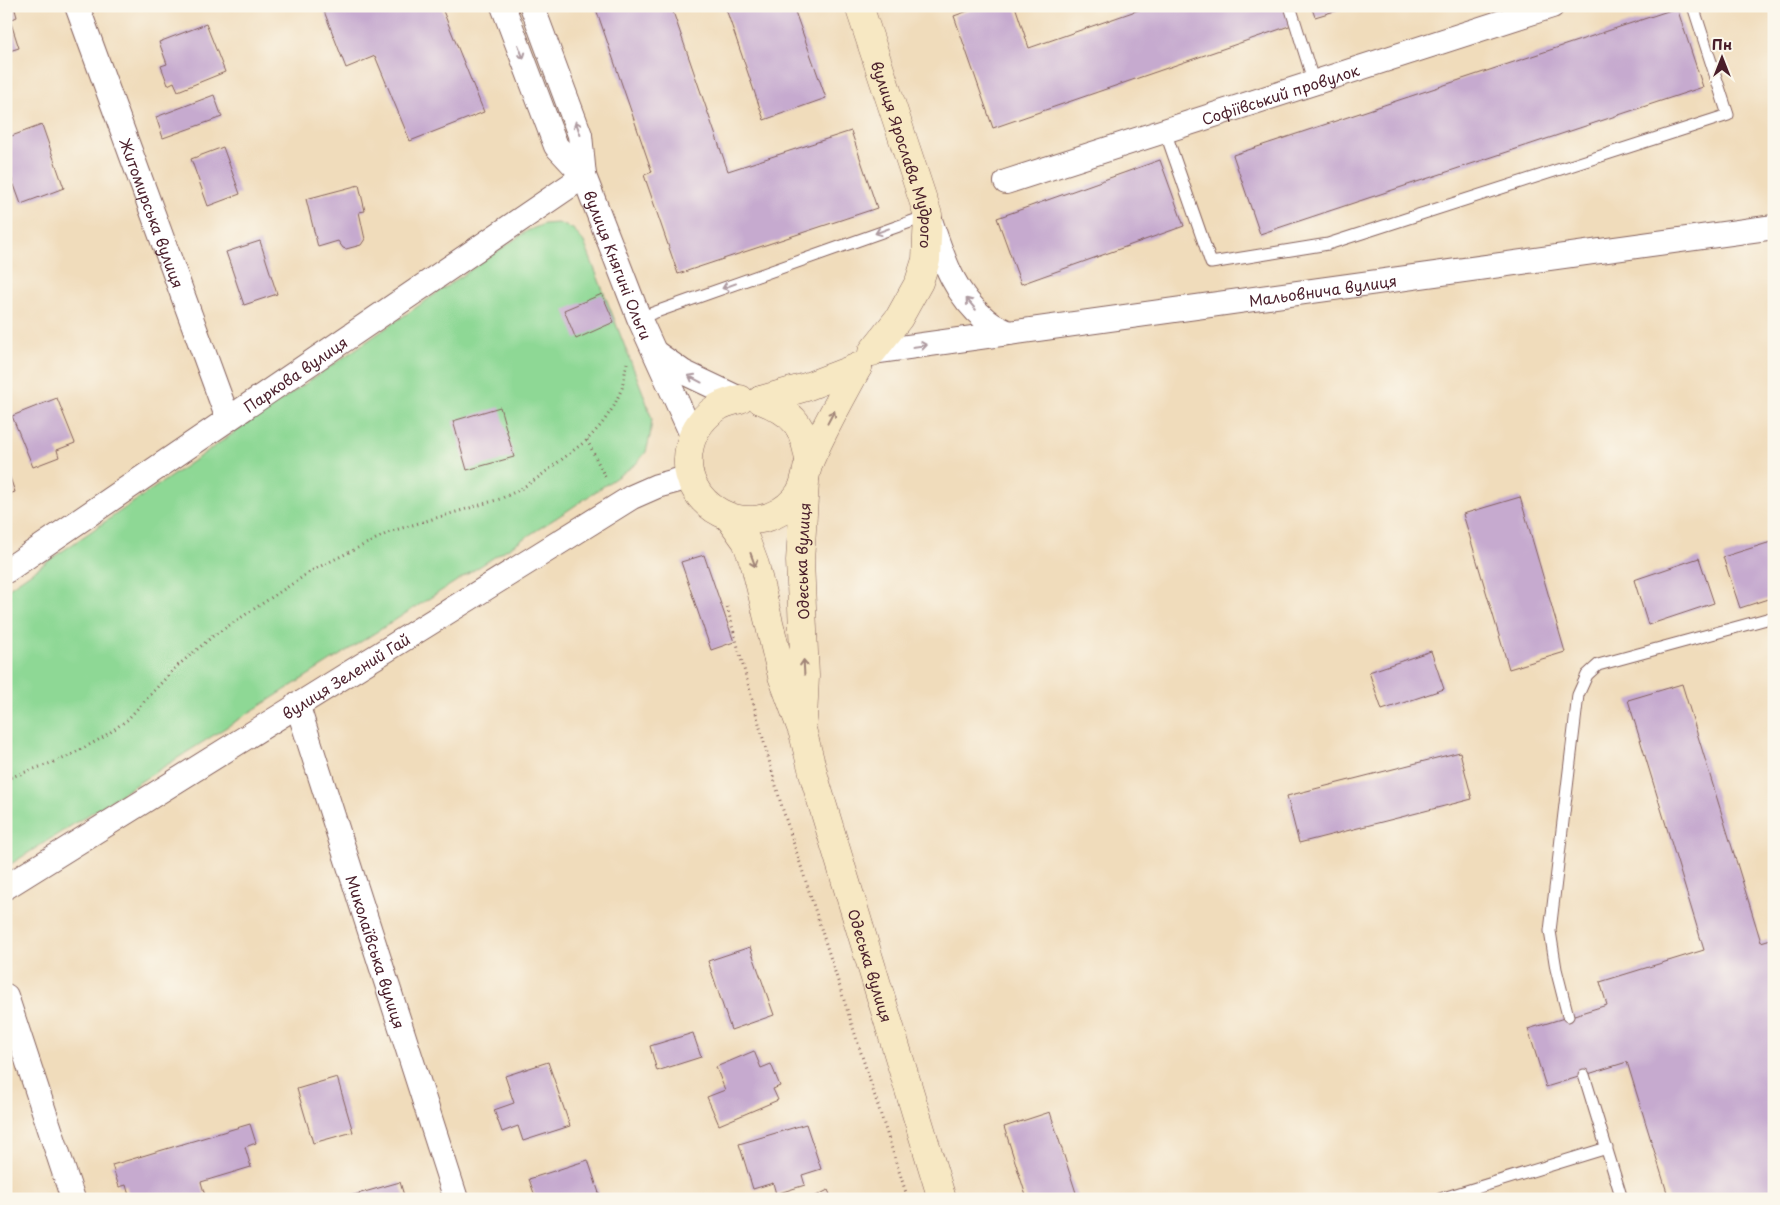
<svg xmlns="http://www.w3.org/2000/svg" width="1780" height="1205" font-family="'Playpen Sans',sans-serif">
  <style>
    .green { fill: #8ed895; stroke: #6c7c60 }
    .building { fill: #c6aacf }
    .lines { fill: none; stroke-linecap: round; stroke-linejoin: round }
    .service-casing { stroke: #84615d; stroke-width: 13 }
    .minor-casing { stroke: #84615d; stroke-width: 26 }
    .secondary-casing { stroke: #84615d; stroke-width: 29 }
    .path { stroke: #84615d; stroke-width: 3; stroke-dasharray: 1 4; stroke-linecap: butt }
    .service { stroke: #fff; stroke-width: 11 }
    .minor { stroke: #fff; stroke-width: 24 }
    .secondary { stroke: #f7e8c3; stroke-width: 28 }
    .oneway { stroke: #ae9aa0 }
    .oneway2 { stroke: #a08477 }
    .labels { text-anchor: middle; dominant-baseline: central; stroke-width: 5; stroke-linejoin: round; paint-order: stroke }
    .street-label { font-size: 15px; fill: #4a1f2b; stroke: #fbf7ec }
  </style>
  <rect width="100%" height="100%" fill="#fbf7ec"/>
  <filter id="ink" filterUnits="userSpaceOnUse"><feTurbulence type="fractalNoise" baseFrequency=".02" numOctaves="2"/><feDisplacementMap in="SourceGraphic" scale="10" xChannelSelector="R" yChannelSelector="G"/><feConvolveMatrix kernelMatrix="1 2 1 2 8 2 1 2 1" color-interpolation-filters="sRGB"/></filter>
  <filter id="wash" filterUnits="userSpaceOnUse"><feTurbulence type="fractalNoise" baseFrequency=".0096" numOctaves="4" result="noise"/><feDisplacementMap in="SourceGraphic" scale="20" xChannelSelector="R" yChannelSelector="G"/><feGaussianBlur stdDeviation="1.12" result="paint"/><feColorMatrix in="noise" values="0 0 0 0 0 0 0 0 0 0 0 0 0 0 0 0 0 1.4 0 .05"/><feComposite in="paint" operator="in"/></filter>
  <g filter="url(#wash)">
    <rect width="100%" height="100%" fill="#f0dcbb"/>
    <path class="green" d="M558 223 573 229 584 242 645 398 652 419 650 436 646 452 636 464 567 511 6 867V590L527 231 544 224Z"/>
    <g id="blocks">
      <path class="building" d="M6 6H14L17 17 10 20 19 48 6 52Z
        M322 6H441L484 112 410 141 375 56 346 68Z
        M595 6H671L728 171 851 131 877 208 678 274 644 175 652 172Z
        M725 6H793L826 98 764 120Z
        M982 6H1015L1029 48 1150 6H1289L1295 24 993 128 954 16Z
        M1311 6H1348V7L1315 17Z
        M1677 8 1703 87 1260 234 1233 155Z
        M206 24 225 72 178 91 174 82 168 85 161 66 167 64 159 42Z
        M214 95 222 117 163 138 156 117Z
        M42 125 64 188 21 204 6 163V138Z
        M223 147 240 194 208 206 191 159Z
        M1160 160 1184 226 1021 284 997 218Z
        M359 185 365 211 359 212 364 235 365 239 361 245 346 249 343 248 338 241 318 247 306 199Z
        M260 241 277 294 244 305 226 252Z
        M602 294 614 322 576 339 564 310Z
        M57 398 75 443 57 450 59 457 33 467 12 416Z
        M500 407 514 457 467 470 453 421Z
        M6 466 15 492 6 495Z
        M1520 497 1565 652 1509 669 1463 514Z
        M1774 541V597L1740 608 1723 557Z
        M704 555 734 642 711 650 681 562Z
        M1699 558 1714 603 1648 625 1634 580Z
        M1431 651 1444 689 1382 710 1369 672Z
        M1682 684 1761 942 1774 938V1199H1669L1627 1062 1546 1087 1528 1029 1607 1005 1600 982 1704 950 1628 700Z
        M1460 752 1472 799 1299 843 1287 796Z
        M750 947 774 1015 731 1030 708 961Z
        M693 1033 701 1057 657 1071 650 1046Z
        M754 1051 761 1068 771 1064 780 1086 773 1089 778 1100 719 1125 707 1097 725 1090 716 1067Z
        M548 1062 570 1126 523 1141 518 1126 502 1132 494 1110 514 1103 505 1076Z
        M337 1077 353 1132 313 1143 297 1089Z
        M1050 1112 1078 1199H1027L1004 1127Z
        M250 1124 256 1143 245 1147 251 1167 201 1182 206 1199H149L148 1194 130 1199 126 1185 119 1187 112 1165Z
        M806 1124 821 1169 802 1175 805 1185 776 1194 773 1183 753 1189 739 1144Z
        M588 1160 601 1199H536L529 1179Z
        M400 1182 405 1199H343V1198Z
        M828 1190 832 1199H810Z"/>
    </g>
  </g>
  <g filter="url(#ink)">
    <use href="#blocks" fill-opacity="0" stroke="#84615d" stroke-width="1"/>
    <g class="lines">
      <g class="service-casing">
        <path id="service" d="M1290 6 1314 83
          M1165 131 1211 263 1328 244 1728 115 1693 6
          M639 318 927 216
          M1568 1016 1556 969 1550 931 1578 695 1587 675 1598 665 1774 617
          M1584 1075 1622 1199
          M1440 1199 1607 1148"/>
      </g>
      <g class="minor-casing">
        <g id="minor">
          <path id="s1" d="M77 6 228 419"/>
          <path d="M503 6 556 146 584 176"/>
          <path id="s2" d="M532 6 580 135 584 176 639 318 692 435"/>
          <path id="s3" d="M1006 182 1552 6"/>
          <path d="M930 220C943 258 953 293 986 320 992 326 1001 329 1009 333"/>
          <path id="s4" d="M872 352 1774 227"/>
          <path d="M656 353 683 372 740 399"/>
          <path id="s5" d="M6 571 584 176"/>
          <path id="s6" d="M297 704 456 1199"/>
          <path id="s7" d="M6 887 632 497 657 486 690 477"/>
          <path d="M6 996 73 1199"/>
        </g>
      </g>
      <g class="secondary-casing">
        <g id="secondary">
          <path id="s8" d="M859 6 928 215 926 260 919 282 899 318 872 352"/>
          <path d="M740 399C733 401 724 403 718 407 704 416 694 429 690 445 674 506 753 547 795 499 807 486 804 472 811 458 825 426 842 397 858 367"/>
          <path d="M761 400 806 387 858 367"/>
          <path d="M761 400C795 414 803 425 809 460"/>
          <path id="s9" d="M729 517 746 541 755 565 782 676 803 733 815 780 942 1199"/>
          <path id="s10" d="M803 719 805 676 800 561 805 482"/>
        </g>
      </g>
      <path class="path" d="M587 440 606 479
        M727 607 781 804 908 1199
        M6 779 65 758 102 738 127 720 175 668 213 636 313 570 392 531 500 499 519 490 539 477 587 440 601 425 614 406 622 388 627 363"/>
      <use href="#service" class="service"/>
      <use href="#minor" class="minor"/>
      <use href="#secondary" class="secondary"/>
    </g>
    <defs><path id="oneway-shaft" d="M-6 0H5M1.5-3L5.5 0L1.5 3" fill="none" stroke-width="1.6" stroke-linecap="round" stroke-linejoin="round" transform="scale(1.25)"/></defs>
    <g class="oneway">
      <use href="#oneway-shaft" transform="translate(521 52) rotate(69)"/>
      <use href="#oneway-shaft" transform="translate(578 128) rotate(-109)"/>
      <use href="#oneway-shaft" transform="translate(882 231) rotate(160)"/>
      <use href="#oneway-shaft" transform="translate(729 286) rotate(160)"/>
      <use href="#oneway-shaft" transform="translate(971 304) rotate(-130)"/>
      <use href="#oneway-shaft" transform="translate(920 346) rotate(-8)"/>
      <use href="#oneway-shaft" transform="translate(695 379) rotate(-152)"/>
    </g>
    <g class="oneway2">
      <use href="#oneway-shaft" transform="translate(831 417) rotate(-62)"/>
      <use href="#oneway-shaft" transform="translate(753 560) rotate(70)"/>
      <use href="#oneway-shaft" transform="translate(804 667) rotate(-93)"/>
    </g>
  </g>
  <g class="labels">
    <g class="street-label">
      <text stroke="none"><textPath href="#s3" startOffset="288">Софіївський провулок</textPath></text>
      <text stroke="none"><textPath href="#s8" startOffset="156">вулиця Ярослава Мудрого</textPath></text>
      <text stroke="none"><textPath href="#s1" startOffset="220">Житомирська вулиця</textPath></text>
      <text stroke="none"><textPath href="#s2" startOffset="274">вулиця Княгині Ольги</textPath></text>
      <text stroke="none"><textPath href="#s4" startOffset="455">Мальовнича вулиця</textPath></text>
      <text stroke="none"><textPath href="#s5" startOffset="350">Паркова вулиця</textPath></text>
      <text stroke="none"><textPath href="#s10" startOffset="158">Одеська вулиця</textPath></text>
      <text stroke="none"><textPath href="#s7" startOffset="400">вулиця Зелений Гай</textPath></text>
      <text stroke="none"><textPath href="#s6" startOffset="260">Миколаївська вулиця</textPath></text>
      <text stroke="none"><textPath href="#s9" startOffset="472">Одеська вулиця</textPath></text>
    </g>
  </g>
  <rect width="1780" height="1205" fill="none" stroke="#fbf7ec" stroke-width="25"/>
  <g transform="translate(1722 58)" stroke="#fbf7ec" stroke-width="4" paint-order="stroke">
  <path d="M0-4L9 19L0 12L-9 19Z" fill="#4a1f2b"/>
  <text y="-8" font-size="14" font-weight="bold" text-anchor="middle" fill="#4a1f2b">Пн</text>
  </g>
</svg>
